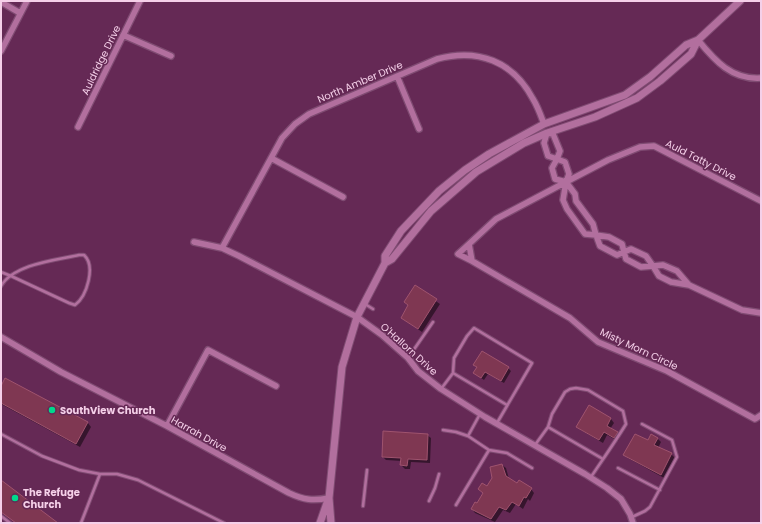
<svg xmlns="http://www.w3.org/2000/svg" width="762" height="524" font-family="Poppins,sans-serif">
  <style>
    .shadow { fill: #0007 }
    .building { fill: #7f3752; stroke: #9f536e }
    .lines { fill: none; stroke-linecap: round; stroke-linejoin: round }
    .service-casing { stroke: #7f4b72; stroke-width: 4.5 }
    .minor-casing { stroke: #7f4b72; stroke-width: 8 }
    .tertiary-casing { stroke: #7f4b72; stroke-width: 9 }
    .service { stroke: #b26f9e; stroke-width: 2.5 }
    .minor { stroke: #b26f9e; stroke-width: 5.5 }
    .tertiary { stroke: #b26f9e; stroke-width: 7 }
    .poi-dot { fill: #00d98c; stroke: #652955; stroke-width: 1.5 }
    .labels { text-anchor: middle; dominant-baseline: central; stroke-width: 3; stroke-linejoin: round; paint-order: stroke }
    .street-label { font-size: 10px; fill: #f5d0e9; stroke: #652955 }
    .poi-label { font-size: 10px; font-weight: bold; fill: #f5d0e9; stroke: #652955; text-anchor: start }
  </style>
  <rect width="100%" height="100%" fill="#652955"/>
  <path class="shadow" d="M415 287 440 304 422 332 402 318 409 306 405 302Z
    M475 365 508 368 511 371 504 383 488 374 484 380 474 373 478 368Z
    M6 379 88 423 91 427 80 447 1 404V388Z
    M611 419 614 423 610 429 620 437 618 441 607 435 603 443 581 430 578 426Z
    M427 435 431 438 430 463 411 462 410 469H405L401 465 402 461 386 460 383 457Z
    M657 438 661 442 658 448 671 454 675 458 664 478 628 458 625 455Z
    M502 465 506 468 509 479 518 484 531 489 534 493 530 501 528 499 523 509 516 504 510 513 503 510 495 522 475 513 472 509 477 504Z"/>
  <path class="building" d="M415 285 437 299 418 329 401 318 408 305 404 302Z
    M482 351 509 367 501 381 485 372 481 378 473 373 477 367 473 365Z
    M5 378 88 422 76 444 1 403V386Z
    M589 405 611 418 607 426 618 432 614 438 604 432 599 440 576 427Z
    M383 431 428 434 427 460 408 459 407 466 400 465 401 458 382 457Z
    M635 434 648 440 651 434 658 438 654 445 672 453 661 475 623 455Z
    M502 464 506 476 517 483 519 480 532 488 526 498 524 497 519 506 512 502 506 510 499 507 491 519 471 509 475 502 477 503 483 493 478 489 482 483 487 486 492 478 490 467Z
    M1 480 58 523H16L1 512Z"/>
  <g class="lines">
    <g class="service-casing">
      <path id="service" d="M1 272 11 276 69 303 75 305C87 296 96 266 84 255H79C56 260 14 264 1 286
        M365 304 373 309
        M408 358 433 322
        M453 373 507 405
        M441 389 453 373 454 358 467 336 474 328 532 363 497 423
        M548 427 603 459
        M443 430 456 432 468 436 480 414
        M1 434 42 456 79 470 100 474H117L138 480 224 523
        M468 436 489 450 507 453 532 468
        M535 445 548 427 552 414 565 392 570 389 576 388 588 390 623 411 626 424C615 442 603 459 591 477
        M618 468 660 490
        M429 501 435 488 439 474
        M456 505 489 450
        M363 506 367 470
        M1 516 10 523
        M632 517 645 511 650 507 677 457 672 440 642 424
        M81 523 100 474"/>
    </g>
    <g class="minor-casing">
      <path id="minor" d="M1 2 20 13
        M123 35 171 56
        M698 40C715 61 732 80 761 78
        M1 51 27 1
        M397 76 419 129
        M78 127 140 1
        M271 158 343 197
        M761 201 654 146 640 147 608 160 566 182 496 219 469 244 472 261 570 318 598 342 667 371 755 419 761 415
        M194 242 222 248 239 256 357 317 382 335 408 358 418 371 441 389 485 417 585 474 607 488 621 499 630 514 633 523
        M469 244 458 254 472 261
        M222 248 282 138 295 124 309 114 437 59C478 48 513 61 533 99 538 107 541 116 544 124
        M689 285 677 271 663 265 653 266 646 256 631 249 624 252 622 244 609 237 596 235 593 224 576 201 575 194 566 182 569 174 565 162 557 159 560 151 553 134 547 133 544 143 548 156 557 159 552 168 555 179 566 182 563 200 567 209 585 234 596 235 600 246 617 255 624 252 626 259 641 267 653 266 659 276 671 282 689 285 742 310 761 313
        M1 337 61 372 167 426 289 493C304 500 313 501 329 498
        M167 426 208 350 276 386"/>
    </g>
    <g class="tertiary-casing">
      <path id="tertiary" d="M385 263 392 259 431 211 476 172 524 143 547 133 595 117 637 98 660 81 691 54 698 40 740 1
        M320 523 328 500
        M331 523 329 498 342 367 357 317 385 263V256L401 231 439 191 465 170 489 154 544 124 625 95 650 77 686 45 698 40"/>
    </g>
    <use href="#service" class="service"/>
    <use href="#minor" class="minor"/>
    <use href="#tertiary" class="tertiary"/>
  </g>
  <g class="poi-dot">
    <circle cx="52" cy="410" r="4"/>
    <circle cx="15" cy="498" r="4"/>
  </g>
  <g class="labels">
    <g class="street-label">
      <text transform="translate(101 60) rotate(-64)">Auldridge Drive</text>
      <text transform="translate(360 82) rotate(-23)">North Amber Drive</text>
      <text transform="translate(701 160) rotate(27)">Auld Tatty Drive</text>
      <text transform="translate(409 349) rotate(42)">O'Hallorn Drive</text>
      <text transform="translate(639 349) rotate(25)">Misty Morn Circle</text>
      <text transform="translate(199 434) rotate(29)">Harrah Drive</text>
    </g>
    <g class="poi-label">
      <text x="60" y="410">SouthView Church</text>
      <text x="23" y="492">The Refuge<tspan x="23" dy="12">Church</tspan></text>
    </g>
  </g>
  <rect width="762" height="524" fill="none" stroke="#f5d0e9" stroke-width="4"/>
</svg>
